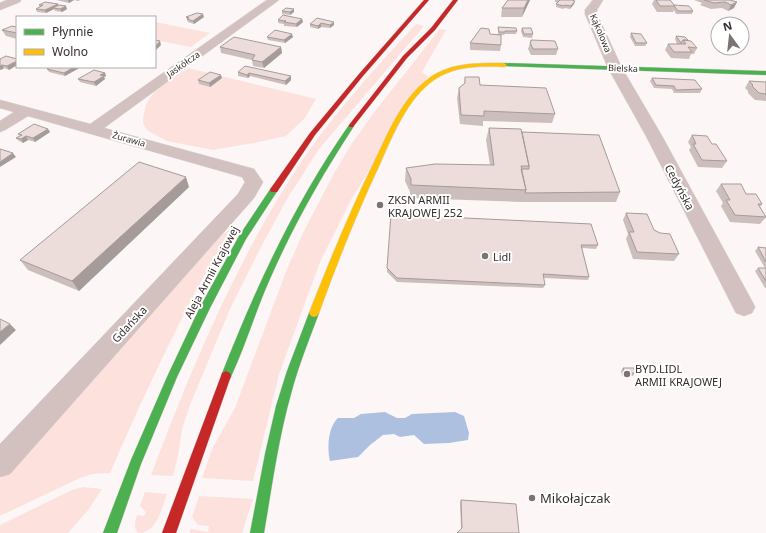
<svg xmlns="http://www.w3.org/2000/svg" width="766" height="533" font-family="'Noto Sans',sans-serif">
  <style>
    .green { fill: #fce1dc }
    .water { fill: #aec0e0 }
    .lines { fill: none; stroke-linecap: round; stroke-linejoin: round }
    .street-casing { stroke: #d8d4d3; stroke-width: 1 }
    .fast-casing { stroke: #d8d4d3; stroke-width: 1 }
    .slow-casing { stroke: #d8d4d3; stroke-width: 1 }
    .jam-casing { stroke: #d8d4d3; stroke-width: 1 }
    .street { fill: #d2c1bf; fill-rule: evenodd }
    .fast { fill: #4caf50; fill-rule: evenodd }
    .slow { fill: #ffc107; fill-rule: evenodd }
    .jam { fill: #c62828; fill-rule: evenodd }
    .wall { fill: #cbbebb }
    .shaded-wall { fill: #a59b99 }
    .building { fill: #ecddda; stroke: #a59b99 }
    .poi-dot { fill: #7c7473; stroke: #fff; stroke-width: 1.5 }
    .labels { text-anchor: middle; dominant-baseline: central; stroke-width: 4; stroke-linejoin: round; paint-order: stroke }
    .far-street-label { font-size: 9px; fill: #372e2d; stroke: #fff }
    .street-label { font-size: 11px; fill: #372e2d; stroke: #fff }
    .poi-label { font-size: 11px; fill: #372e2d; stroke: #fff; text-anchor: start }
    .near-poi-label { font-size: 13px; fill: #372e2d; stroke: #fff; text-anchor: start }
  </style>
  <rect width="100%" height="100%" fill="#fcf7f6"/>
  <path class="green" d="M155 22 210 33 191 47 155 40Z
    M416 24 424 26 319 149 287 199 262 245 230 309 190 405 182 429 178 456 173 476 151 475C192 366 238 257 303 159 336 111 376 67 416 24Z
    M440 29 446 30 422 72 428 77 352 198 320 262 279 374 253 481 202 478 212 449 235 408 287 269 303 233 333 175 351 145 372 115Z
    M188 68 316 99 305 118 286 136 254 143 213 150 167 141 148 131 143 124C144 90 163 86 188 68Z
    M231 229C211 261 194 294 177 328 153 376 131 424 110 473L92 474 80 478 0 516V479L223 234Z
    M83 487 102 489 89 509 68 533H0V525L72 490Z
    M145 492 167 494C162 508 157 533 138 533 133 528 135 522 137 515L144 516 146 512 140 506Z
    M199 496 253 499 242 533H190V529L208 532 209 526 198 525 192 517Z"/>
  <path class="water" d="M385 412 397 418H405L412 414 455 412 464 416 469 433 468 440 449 443 424 444 414 435 400 437 394 434 383 435 370 445 358 457 330 461C327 448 328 427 338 418H354L361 414Z"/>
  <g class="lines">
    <g class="street-casing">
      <path id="street" d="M7 0H21L20 2 0 10V3Z
        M267 0H279L104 128 254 169 263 182 254 198 10 474 0 477V444L238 194 245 182 242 177 28 116 5 130 0 132V121L14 112 0 108V100L90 124Z
        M593 0H603L597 10V14L622 68 662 136 752 301 755 307 752 313 744 316 736 313 646 136 608 68 585 14V10Z"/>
    </g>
    <g class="fast-casing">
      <path id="fast" d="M504 63 766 71V75L502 66 501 65Z
        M351 124 354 126C322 175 293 226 269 281 255 313 245 347 230 379L226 381 222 379 221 376C256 287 294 204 349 125Z
        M274 187 278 190 246 239 210 308 177 377 141 464 117 533H103L131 460 167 377 200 307 239 236 271 188Z
        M314 309 317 310 319 313C309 340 298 367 291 394 278 440 272 487 264 533H250L265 454 276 406 287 371 309 313 311 310Z"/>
    </g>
    <g class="slow-casing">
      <path id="slow" d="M495 63H504L507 65 504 67C480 66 454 66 434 80 407 99 393 135 380 164 357 213 337 263 319 313L317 316 314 317 311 316 309 313C329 262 350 211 374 162 388 133 402 98 428 79 447 64 472 63 495 63Z"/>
    </g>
    <g class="jam-casing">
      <path id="jam" d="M424 0H429L363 76 315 135 277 192H271L270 190 271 188 310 133 359 74Z
        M453 0H458L435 30 407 58 353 127H349V125L403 56 431 28Z
        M226 371 230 373 231 376 176 533H162L221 376 222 373Z"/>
    </g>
    <use href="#street" class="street"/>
    <use href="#fast" class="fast"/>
    <use href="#slow" class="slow"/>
    <use href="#jam" class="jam"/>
  </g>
  <path class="wall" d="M56 0H81L78 1 74 0 69 3Z
    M530 0 522 17H501L502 8Z
    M555 0H572L574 4 570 9 565 8 563 9 556 7V4L558 3 555 2Z
    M654 0H670L674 5 693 11 692 14H676L674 10 673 12H657L652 4Z
    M694 0H730L734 8 728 11 722 8 711 9 700 5 702 3Z
    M58 4V5L67 9 62 12 55 11 54 9 46 13 37 12 36 9 40 7 39 5Z
    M294 9V12L290 15 282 14V11Z
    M186 17H204L194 24 188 22Z
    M302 19 303 22 297 27 284 26V24L278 23V20Z
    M334 22V25L330 28 321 27 318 29 310 27V24Z
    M17 27V39L6 36 2 30Z
    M498 27 517 31 516 34H505L504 35H501V45L500 51 470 50V43L490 34H498Z
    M522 28 533 34 532 38 523 37 521 31Z
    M742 29 745 33 744 36H742Z
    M631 33 647 43 645 46H635L630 37Z
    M676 36 688 40 697 48 694 54H691L689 59 671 58 665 50 668 44H677L675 39Z
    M267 37H293L285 43 268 40Z
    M531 40 558 49 556 55H531L528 49Z
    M220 47H281L282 53 264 68 253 66 252 60 221 53Z
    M0 59H17V65L9 70 4 68 1 70H0Z
    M62 67H81L65 76 49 72 47 69 61 68Z
    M238 72 291 76V80L286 85 250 76 248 78 238 76Z
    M105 73 106 76 104 77 105 79 96 86 80 82 78 79Z
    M465 77 480 85 555 114 552 123 483 121V126L460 124 457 98 459 88 464 84Z
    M222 78 210 87 199 84 198 80Z
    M652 78 702 89 700 93H674L672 89 654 88 650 81Z
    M749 81 766 82V101L755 100 748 93V91L745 88Z
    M489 128 522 132 620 192 616 202H522L410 198V192L405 181 406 168 490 165 486 140Z
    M48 129 50 132 35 142 28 140 23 143 19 141 16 138 20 136 18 134Z
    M692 135 712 144 727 161 722 168 698 167 689 150 691 147 688 142Z
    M721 184 746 194 762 204 760 207 766 217 760 224 730 222 721 206 723 203 716 191Z
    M189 187 79 291 28 270 20 260Z
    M626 213 654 230 679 254 674 261 633 259 626 239 628 234 623 220Z
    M405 215 423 216 598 245 596 249 582 248 589 277 588 280 543 278 545 285 543 288 397 282 387 272V268Z
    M758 247 766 248V288H765L755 271 758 268H765L755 251Z
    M623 368 635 373 633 376H622L621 371Z
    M461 500 519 532 461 529 460 503Z"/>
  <path class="shaded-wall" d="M68 0H74L69 3Z
    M528 0H530L522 17 524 8Z
    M575 1 574 4 570 9 571 6Z
    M737 2 734 8 728 11 731 5Z
    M58 4 59 7 53 8 54 9 46 13 45 10Z
    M66 6 67 9 62 12 60 9Z
    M294 9V12L290 15V12Z
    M203 14 204 17 194 24 193 21Z
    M302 19 303 22 297 27 296 24Z
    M334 22V25L330 28V25Z
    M321 23V27L318 29V26Z
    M292 34 293 37 285 43 284 40Z
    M160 41 161 45 156 50 155 47Z
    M281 47 282 53 264 68 262 62Z
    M17 61V65L9 70 7 66Z
    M2 65 4 68 1 70 0 68V66Z
    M74 67H81L65 76 64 73Z
    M105 73 106 76 104 77 105 79 96 86 94 82 100 75Z
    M249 73 250 76 248 78 247 75Z
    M221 75 222 78 210 87 209 83Z
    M291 76V80L286 85 285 81Z
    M48 129 50 132 35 142 33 138Z
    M26 136 28 140 23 143 21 139Z
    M13 153 16 157 0 167V162Z
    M186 177 189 187 79 291 72 281Z
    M10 324 16 330 0 345V332Z"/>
  <path class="building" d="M508 0H528L524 8H502Z
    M559 0H572L575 1 571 6 565 5 564 6 556 4 560 0Z
    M656 0H670L675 6H660Z
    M704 0H730L737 2 731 5 725 2 714 3Z
    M45 2 58 4 45 10 36 9 43 5H39Z
    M59 5 66 6 60 9 53 8Z
    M674 5 689 6 693 11H678L675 7Z
    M286 8 294 9 290 12 282 11Z
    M197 13 203 14 193 21 187 19 189 18 186 17Z
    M283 15 302 19 296 24 284 22 286 21 278 20Z
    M317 18 334 22 330 25 321 23 318 26 310 24Z
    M12 26 17 27V33L2 30Z
    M498 27 516 28 517 31H505V32H499Z
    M481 28 489 29 490 34 501 35V45L470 43Z
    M522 28H531L533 34H524Z
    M742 29 745 33H742Z
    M275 30 292 34 284 40 267 37Z
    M631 33 641 34 647 43H636Z
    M676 36 685 37 688 40H683L681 43Z
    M234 37 281 47 262 62 252 60 255 55 220 47Z
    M155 40 160 41 155 47Z
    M531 40 555 41 558 49H533L530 42H531Z
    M683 40 691 41 697 48 688 47 692 52H674L668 44H686Z
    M6 56 17 59V61L7 66 2 65 0 66V59Z
    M245 66 291 76 285 81 249 73 247 75 238 72Z
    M50 67H57L61 68 62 67H74L64 73 47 69Z
    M94 70 105 73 100 75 104 76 94 82 78 79Z
    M210 72 221 75 209 83 198 80Z
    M465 77H479L480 85 546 88 555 114 484 111V116L461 115 459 88 465 83Z
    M652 78 695 80 702 89 676 90 674 86 656 85Z
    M749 81 766 82V94L759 93 752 86 753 85Z
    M34 124 48 129 33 138 26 136 21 139 16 138 22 135 18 134Z
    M489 128 521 129 529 166H521L526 190 411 185V179L406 168 435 164 494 165Z
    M522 132 599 135 620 192 525 193 526 190 521 169H529V166Z
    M692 135 707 136 712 144H716L727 161 702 160 693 144H696Z
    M0 149 13 153 0 162Z
    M139 162 186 177 72 281 20 260Z
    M721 184H741L746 194H756L762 204H758L766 217 735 215 726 200H730Z
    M406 211H424L423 216 591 224 598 245H581L589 277 543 274 545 285 397 278 387 268 391 214 405 215Z
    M626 213 647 214 654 230 660 233 670 234 679 254 637 252 629 232H634Z
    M758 247 766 248V262Z
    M758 268H766V281Z
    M0 319 10 324 0 332Z
    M623 368H634L635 373H625Z
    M461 500 516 504 519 533H457L462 528Z"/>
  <g class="poi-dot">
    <circle cx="380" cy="205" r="4"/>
    <circle cx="485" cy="256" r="4"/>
    <circle cx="627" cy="374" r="4"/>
    <circle cx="532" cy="498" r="4"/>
  </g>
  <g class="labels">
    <g class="far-street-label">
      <text transform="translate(601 33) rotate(67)">Kąkolowa</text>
      <text transform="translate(183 64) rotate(-35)">Jaskółcza</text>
      <text transform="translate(623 68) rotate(2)">Bielska</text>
      <text transform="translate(129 139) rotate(16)">Żurawia</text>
    </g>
    <g class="street-label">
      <text transform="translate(680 187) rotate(62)">Cedyńska</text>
      <text transform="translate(211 272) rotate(-62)">Aleja Armii Krajowej</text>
      <text transform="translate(129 324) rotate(-47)">Gdańska</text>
    </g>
    <g class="poi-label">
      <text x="388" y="199">ZKSN ARMII<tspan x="388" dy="13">KRAJOWEJ 252</tspan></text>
      <text x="493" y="256">Lidl</text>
      <text x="635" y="368">BYD.LIDL<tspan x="635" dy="13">ARMII KRAJOWEJ</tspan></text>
    </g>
    <g class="near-poi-label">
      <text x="540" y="498">Mikołajczak</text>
    </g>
  </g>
  <rect x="16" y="16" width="140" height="52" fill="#ffffff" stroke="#afabab"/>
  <rect x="24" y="29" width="20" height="6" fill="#4caf50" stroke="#afabab"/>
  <text x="52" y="36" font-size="12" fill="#372e2d">Płynnie</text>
  <rect x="24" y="49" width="20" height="6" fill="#ffc107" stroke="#afabab"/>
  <text x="52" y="56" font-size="12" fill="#372e2d">Wolno</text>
  <g transform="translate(730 36) rotate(345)"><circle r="19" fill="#ffffff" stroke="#afabab"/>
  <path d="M0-3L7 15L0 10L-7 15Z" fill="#7c7473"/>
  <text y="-6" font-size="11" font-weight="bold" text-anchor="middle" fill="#372e2d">N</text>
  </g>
</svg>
